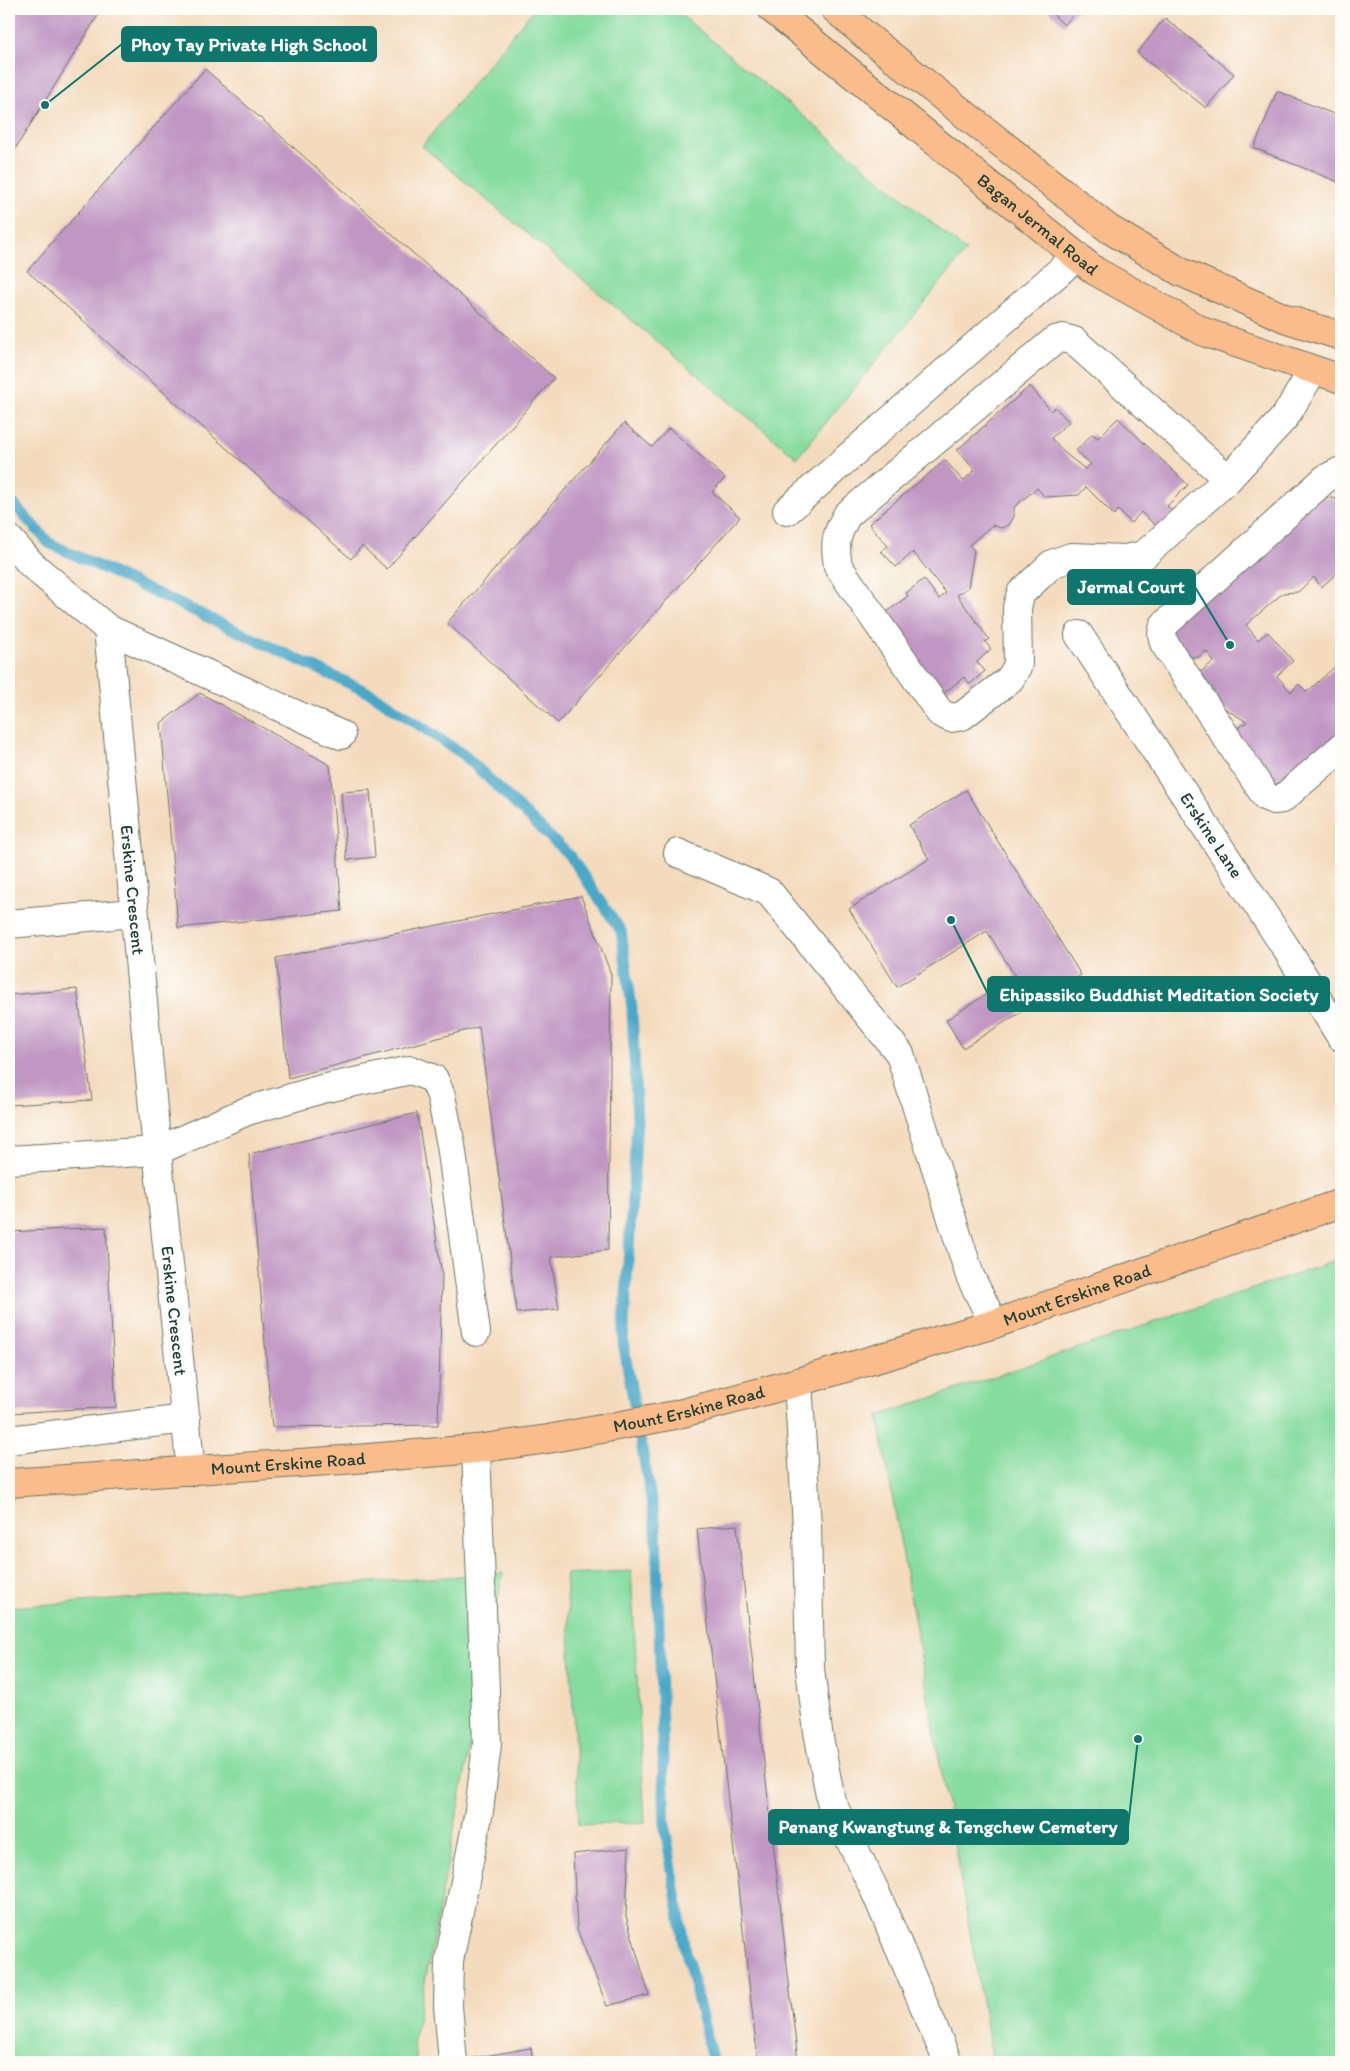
<svg xmlns="http://www.w3.org/2000/svg" width="1350" height="2071" font-family="Itim,sans-serif">
  <style>
    .green { fill: #86dc9f; stroke: #528c6a }
    .lines { fill: none; stroke-linecap: round; stroke-linejoin: round }
    .stream { stroke: #49a7c8; stroke-width: 11 }
    .building { fill: #c096c3 }
    .minor-casing { stroke: #6a7464; stroke-width: 30 }
    .major-casing { stroke: #6a7464; stroke-width: 30 }
    .minor { stroke: #fff; stroke-width: 28 }
    .major { stroke: #fabc8b; stroke-width: 28 }
    .labels { text-anchor: middle; dominant-baseline: central; stroke-width: 4.5; stroke-linejoin: round; paint-order: stroke }
    .street-label { font-size: 18px; fill: #1f3d34; stroke: #fdfcf7 }
    .leader { fill: none; stroke: #0f766e; stroke-width: 2 }
    .callout-dot { fill: #0f766e; stroke: #fdfcf7; stroke-width: 2 }
    .callout { fill: #0f766e; stroke: #0f766e; stroke-width: 2 }
    .callout-label { font-size: 19px; text-anchor: middle; font-weight: bold; fill: #fff }
  </style>
  <rect width="100%" height="100%" fill="#fdfcf7"/>
  <filter id="ink" filterUnits="userSpaceOnUse"><feTurbulence type="fractalNoise" baseFrequency=".02" numOctaves="2"/><feDisplacementMap in="SourceGraphic" scale="10" xChannelSelector="R" yChannelSelector="G"/><feConvolveMatrix kernelMatrix="1 2 1 2 8 2 1 2 1" color-interpolation-filters="sRGB"/></filter>
  <filter id="wash" filterUnits="userSpaceOnUse"><feTurbulence type="fractalNoise" baseFrequency=".0096" numOctaves="4" result="noise"/><feDisplacementMap in="SourceGraphic" scale="20" xChannelSelector="R" yChannelSelector="G"/><feGaussianBlur stdDeviation="1.12" result="paint"/><feColorMatrix in="noise" values="0 0 0 0 0 0 0 0 0 0 0 0 0 0 0 0 0 1.4 0 .05"/><feComposite in="paint" operator="in"/></filter>
  <g filter="url(#wash)">
    <rect width="100%" height="100%" fill="#f4dbbe"/>
    <path class="green" d="M534 9H674L966 251 797 458 422 146Z
      M1341 1259V2062H993L878 1416Z
      M631 1571 645 1822 579 1825 566 1574Z
      M503 1573 413 2045 417 2062H9V1607Z"/>
    <g class="lines">
      <path class="stream" d="M9 499 49 543 374 695 464 755 570 856 621 931 632 1008 637 1122 623 1342 656 1527 665 1827 684 1944 713 2062"/>
    </g>
    <g id="blocks">
      <path class="building" d="M16 9H102L9 159V21Z
        M1047 9H1079L1064 25Z
        M1165 18 1234 74 1206 108 1137 53Z
        M205 69 554 378 387 569 362 546 351 559 27 271Z
        M1277 91 1341 117V183L1254 148Z
        M1030 386 1051 411 1055 407 1069 422 1051 438 1066 454 1085 469 1091 464 1076 451 1092 434 1098 438 1118 418 1188 485 1167 506 1174 512 1158 528 1141 512 1131 523 1118 510 1114 515 1086 487 1079 495 1045 497 1037 488 1014 507V517L1009 525 1001 528 992 525 969 545 974 550 968 588 957 595 989 639 985 642 991 649 977 662 985 671 970 684 964 677 943 694 883 615 908 596 906 593 924 579 939 599 946 593 913 552 896 567 881 551 888 546 869 524 945 460 963 481 975 470 957 450Z
        M624 423 652 447 669 428 725 478 712 492 740 517 558 723 447 623Z
        M1319 496 1341 500V570L1321 587 1314 577 1298 592 1283 593 1246 625 1258 640 1268 632 1293 661 1277 676 1291 692 1299 684 1307 692 1341 661V736L1285 784H1269L1232 733 1247 722 1216 703 1197 675 1214 661 1206 651 1198 657H1189L1168 629Z
        M200 693 330 765 342 911 178 928 161 723Z
        M370 790 375 857 347 860 341 792Z
        M966 790 1081 975 963 1048 946 1020 1015 976 987 931 897 987 849 909 929 859 909 825Z
        M581 896 611 974 608 1250 551 1257 559 1309 517 1313 479 1027 288 1078 276 958Z
        M77 989 92 1100 9 1105V995Z
        M417 1113 442 1275 438 1425 272 1427 249 1154Z
        M106 1227 116 1407 9 1413V1232Z
        M737 1525 798 2062H758L697 1529Z
        M629 1848 626 1916 649 1995 607 2006 577 1929 573 1854Z
        M531 2048 533 2062H468L467 2059Z"/>
    </g>
  </g>
  <g filter="url(#ink)">
    <use href="#blocks" fill-opacity="0" stroke="#6a7464" stroke-width="1"/>
    <g class="lines">
      <g class="minor-casing">
        <g id="minor">
          <path d="M1341 471 1325 479 1164 625 1162 634 1164 643 1266 797 1274 800 1282 799 1341 748"/>
          <path d="M1228 479 1074 341 1063 338 1055 340 847 515C836 535 834 543 838 566L940 713 951 718 962 716 1010 679 1018 665 1017 607 1021 593 1052 564 1071 557 1125 559 1144 555 1228 479 1285 417 1313 370"/>
          <path d="M787 511 1077 256"/>
          <path d="M9 539 32 565 108 629 341 735"/>
          <path id="s1" d="M108 629 157 1151 191 1471"/>
          <path id="s2" d="M1079 635 1284 945 1341 1037"/>
          <path d="M678 853 769 892 900 1054 970 1276 994 1324"/>
          <path d="M9 924 134 913"/>
          <path d="M9 1160 157 1151 247 1111 322 1089 411 1070 434 1079 441 1096 451 1145 476 1332"/>
          <path d="M798 1382 807 1526 810 1669 818 1732 831 1801 875 1891 948 2062"/>
          <path d="M9 1440 186 1419"/>
          <path d="M453 2062 448 2006 449 1961 479 1811 487 1744 476 1449"/>
        </g>
      </g>
      <g class="major-casing">
        <g id="major">
          <path id="s3" d="M772 9 1095 271 1204 332 1341 379"/>
          <path d="M835 9 865 35 1109 229 1181 272 1287 319 1341 336"/>
          <path id="s4" d="M9 1483 343 1460 476 1449 548 1439 675 1415 798 1382 994 1324 1341 1203"/>
        </g>
      </g>
      <use href="#minor" class="minor"/>
      <use href="#major" class="major"/>
    </g>
  </g>
  <g class="labels">
    <g class="street-label">
      <text stroke="none"><textPath href="#s3" startOffset="342">Bagan Jermal Road</textPath></text>
      <text stroke="none"><textPath href="#s2" startOffset="240">Erskine Lane</textPath></text>
      <text stroke="none"><textPath href="#s1" startOffset="262">Erskine Crescent</textPath></text>
      <text stroke="none"><textPath href="#s4" startOffset="1090">Mount Erskine Road</textPath></text>
      <text stroke="none"><textPath href="#s1" startOffset="685">Erskine Crescent</textPath></text>
      <text stroke="none"><textPath href="#s4" startOffset="685">Mount Erskine Road</textPath></text>
      <text stroke="none"><textPath href="#s4" startOffset="280">Mount Erskine Road</textPath></text>
    </g>
  </g>
  <path class="leader" d="M45 105L122 44M1230 645L1195 587M951 920L988 994M1138 1739L1128 1827"/>
  <g class="callout-dot">
    <circle cx="45" cy="105" r="5"/>
    <circle cx="1230" cy="645" r="5"/>
    <circle cx="951" cy="920" r="5"/>
    <circle cx="1138" cy="1739" r="5"/>
  </g>
  <g class="callout">
    <rect x="122" y="27" width="254" height="34" rx="5"/>
    <rect x="1068" y="570" width="127" height="34" rx="5"/>
    <rect x="988" y="977" width="341" height="34" rx="5"/>
    <rect x="769" y="1810" width="359" height="34" rx="5"/>
  </g>
  <g class="callout-label">
    <text x="249" y="51">Phoy Tay Private High School</text>
    <text x="1131" y="593">Jermal Court</text>
    <text x="1159" y="1001">Ehipassiko Buddhist Meditation Society</text>
    <text x="948" y="1833">Penang Kwangtung &amp; Tengchew Cemetery</text>
  </g>
  <rect width="1350" height="2071" fill="none" stroke="#fdfcf7" stroke-width="30"/>
</svg>
